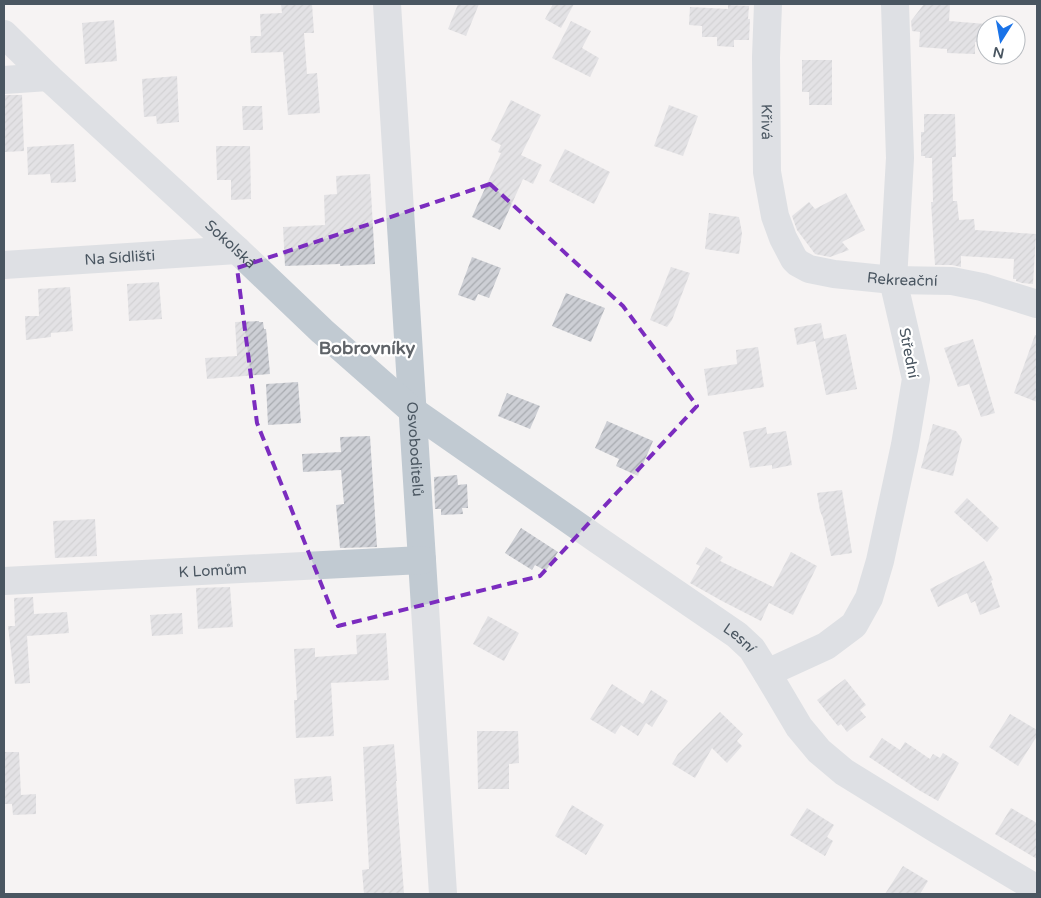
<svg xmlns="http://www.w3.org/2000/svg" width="1041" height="898" font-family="'Varela Round',sans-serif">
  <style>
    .building { fill: url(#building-hatch) }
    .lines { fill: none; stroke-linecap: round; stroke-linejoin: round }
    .minor { stroke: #c1cad2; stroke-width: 28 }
    .marked { fill: none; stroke: #7b2cbf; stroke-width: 4; stroke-dasharray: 10 6; stroke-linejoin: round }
    .labels { text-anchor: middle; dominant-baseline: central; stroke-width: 4.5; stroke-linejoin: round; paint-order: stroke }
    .street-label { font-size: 15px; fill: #4a5661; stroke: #fff }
    .quarter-label { font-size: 18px; font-weight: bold; fill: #5f6368; stroke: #fff }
  </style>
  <defs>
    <pattern id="building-hatch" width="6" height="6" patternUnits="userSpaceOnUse" patternTransform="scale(1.25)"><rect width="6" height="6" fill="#cdcfd5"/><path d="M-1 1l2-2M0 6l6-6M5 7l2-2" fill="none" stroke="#a8abb0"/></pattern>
  </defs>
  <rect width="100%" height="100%" fill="#f5f3f3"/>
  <path class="building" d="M281 4H312L314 33H304L307 74 317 73 320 113 288 115 283 52 251 53 250 36H261L260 14 282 13Z
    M458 4H479L466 36 448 29Z
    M553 4H574L561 28 545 19Z
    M924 4H950L949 21 986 24 984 43 975 42V54L947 53V49L919 47 920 32 912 31 911 21Z
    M728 5 749 6 748 19H750L749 40H734V47L717 46V37H702V26L689 25 690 7 728 9Z
    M114 20 117 61 85 64 82 23Z
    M571 21 591 31 582 48 599 58 590 77 552 58Z
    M802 60H832V105H809V92H802Z
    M177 76 179 122 157 124 156 116 144 117 142 79Z
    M4 95H22L24 151 4 152Z
    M511 100 541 115 521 155 542 165 533 184 523 179 500 230 472 217 501 153 498 152 501 145 491 140Z
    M669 105 698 116 683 156 654 146Z
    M242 106H262L263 130H243Z
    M924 114H955L956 157H952L953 201H957L959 220 974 219 975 230 1036 234 1033 284 1022 283 1016 281V279H1013L1014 259 961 256V267L952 265H935L931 202H933L932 158H925V156H921V132H924Z
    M74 144 76 182 51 183 50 174 28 175 27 147Z
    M216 146H250L251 199 231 200V180H217Z
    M565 149 610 172 594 204 549 181Z
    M370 174 375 264 340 266V264L285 266 283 227 325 225 324 195 337 194 336 176Z
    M846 193 865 230 842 242 849 250 830 257 815 254 797 230 792 216 809 202 815 209Z
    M709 213 739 217 742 233 739 254 705 249Z
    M472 257 501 268 489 298 478 294 475 301 458 295Z
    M671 267 690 273 672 320 667 327 650 320Z
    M159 282 162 319 129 321 127 284Z
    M70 287 73 331 51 333V337L26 340 25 316H39L38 289Z
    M566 293 605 308 591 342 552 326Z
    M259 321V322H263L264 329H266L270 374 207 379 205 358 237 356 235 322Z
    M821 323 824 339 846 334 857 389 826 395 815 341 797 345 794 328Z
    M1035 335H1037V402L1014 393Z
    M973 339 995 413 981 417 969 384 958 387 944 348Z
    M758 347 764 387 708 396 704 369 737 364 736 350Z
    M298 382 301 423 268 425 266 384Z
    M507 393 540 406 530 429 498 416Z
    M607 421 653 441 638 476 616 466 619 459 595 448Z
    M933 424 956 431 962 439 953 476 921 468Z
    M766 427 767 434 786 431 792 465 772 469V465L750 468 743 432Z
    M370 436 377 547 340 548 336 505 344 504 341 470 303 472 302 454 341 452 340 437Z
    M457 475 458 485 467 484 468 508H462L463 514 441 515V509H435L434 477Z
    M842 490 852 553 831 556 823 518 820 511 817 493Z
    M967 498 999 528 987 542 954 512Z
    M95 519 97 556 55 558 53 521Z
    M521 528 558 552 546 571 535 565 532 570 505 553Z
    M706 547 723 557 720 561 773 587 791 552 817 566 793 615 769 603 761 621 722 601 690 583 700 566 696 564Z
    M984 561 993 580 991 581 1000 607 980 615 975 601 971 603 967 593 938 607 930 589Z
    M230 587 233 627 198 629 196 588Z
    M33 597 34 614 67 612 69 633 27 636 30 683 15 684 8 626H15L14 598Z
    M182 613 183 634 152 636 150 615Z
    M488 616 519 633 504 661 473 644Z
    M386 633 389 680 331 683 334 736 296 738 294 700H297L294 649 315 648V657L357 654 356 635Z
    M845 679 866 705 860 710 866 717 847 732 841 724 838 726 817 700Z
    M612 684 643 704 651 690 668 701 652 727 646 723 638 736 621 725 615 734 590 719Z
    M720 712 743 734 737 741 742 746 727 763 712 748 695 778 672 764 678 754Z
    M1010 714 1037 730V736L1018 766 989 747Z
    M477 731H518L519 763 509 764V789H478Z
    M882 738 900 750 905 742 930 759 933 754 940 758 943 753 959 763 938 801 917 789 869 757Z
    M394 744 397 781H396L404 894H364L362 870 369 869 363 747Z
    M4 752H19L21 795 36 794V814L13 815 12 804H4Z
    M331 776 333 801 296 804 294 779Z
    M572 805 604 825 586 855 555 836Z
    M807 808 834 825 827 837 833 841 825 856 790 835Z
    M1011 808 1037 823V859L995 834Z
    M903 866 928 881 920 894H885Z"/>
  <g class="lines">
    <g class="minor">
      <path id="s1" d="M387 4 443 894"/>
      <path id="s2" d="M768 4 766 57 767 172 775 216 783 238 794 259 798 263 809 269 834 274 893 280 952 281 982 287 1037 304"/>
      <path id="s3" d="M4 34 48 77 237 250 322 331 413 411 598 540 737 635 752 649 767 673 799 727 819 751 844 772 938 830 1037 889"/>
      <path d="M4 80 48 77"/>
      <path id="s4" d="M4 265 237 250"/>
      <path id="s5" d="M4 581 422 560"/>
      <path d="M767 673 826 646 854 625 869 598 880 561 905 445 916 379 893 280 900 158 895 4"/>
    </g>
  </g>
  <path d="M0 0H1041V898H0ZM490 184 623 306 697 406 540 576 338 626 257 423 237 268Z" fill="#f5f3f3" fill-opacity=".55" fill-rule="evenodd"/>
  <path class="marked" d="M490 184 623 306 697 406 540 576 338 626 257 423 237 268Z"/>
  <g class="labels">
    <g class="street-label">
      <text stroke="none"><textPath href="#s2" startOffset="118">Křivá</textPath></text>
      <text stroke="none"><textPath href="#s3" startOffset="309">Sokolská</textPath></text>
      <text stroke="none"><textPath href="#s4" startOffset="116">Na Sídlišti</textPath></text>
      <text stroke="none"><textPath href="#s2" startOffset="372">Rekreační</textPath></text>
      <text transform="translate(909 353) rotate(79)">Střední</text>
      <text stroke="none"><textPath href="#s1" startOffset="446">Osvoboditelů</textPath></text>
      <text stroke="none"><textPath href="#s5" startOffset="209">K Lomům</textPath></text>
      <text stroke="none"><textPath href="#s3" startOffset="954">Lesní</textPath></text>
    </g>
    <g class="quarter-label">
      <text x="367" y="348">Bobrovníky</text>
    </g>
  </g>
  <rect width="1041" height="898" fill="none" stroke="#4a5661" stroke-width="10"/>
  <g transform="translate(1001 40) rotate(191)"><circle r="24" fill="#ffffff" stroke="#b7bbc0"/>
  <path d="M0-4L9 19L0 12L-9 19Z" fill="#1a73e8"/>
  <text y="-8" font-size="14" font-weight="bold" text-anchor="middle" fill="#4a5661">N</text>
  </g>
</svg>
